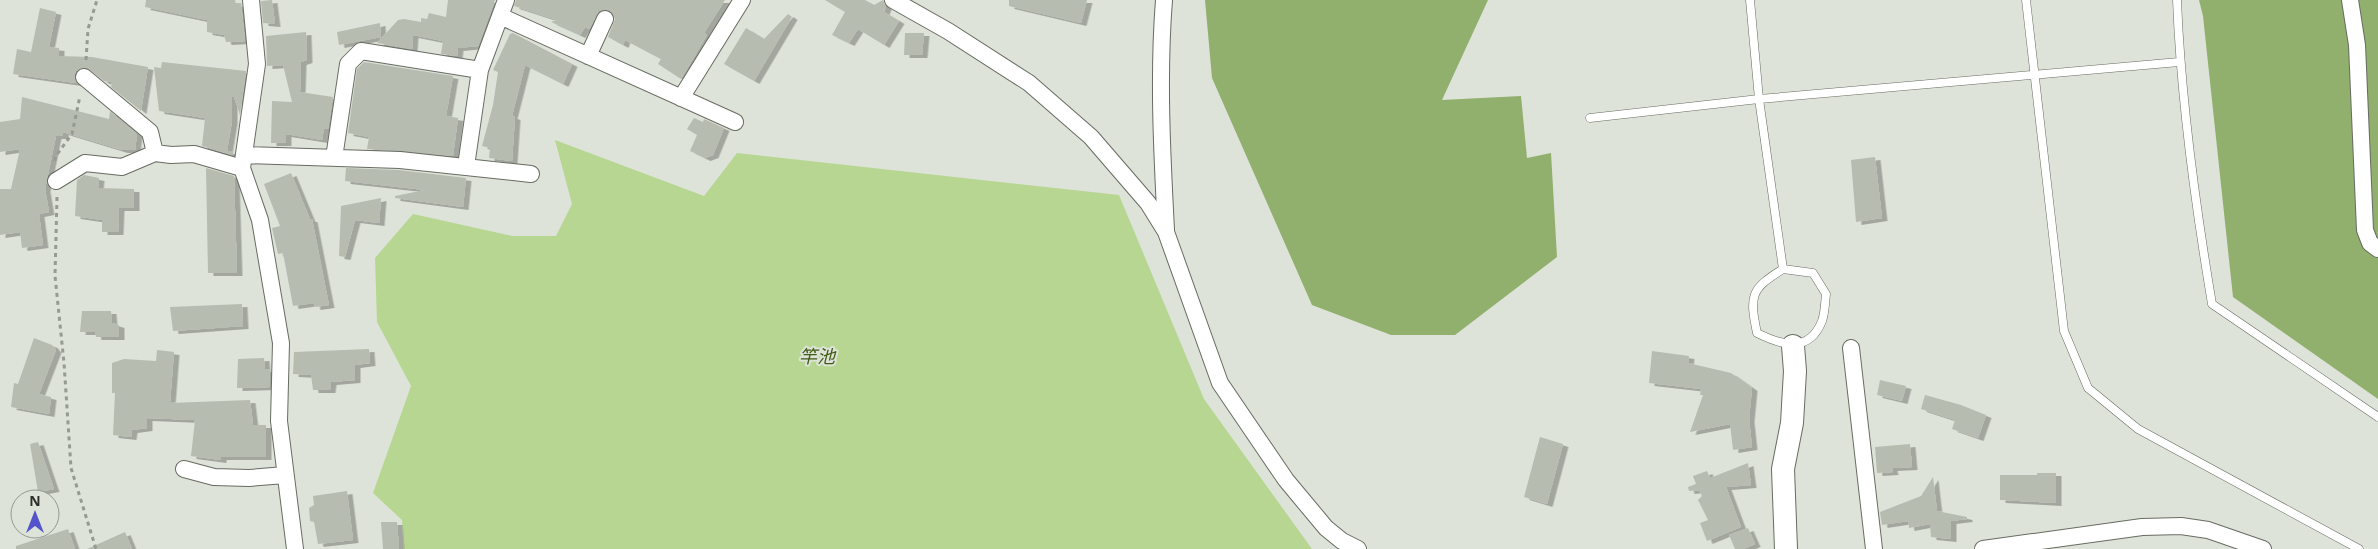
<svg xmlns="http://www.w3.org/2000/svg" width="2378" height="549" font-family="'Noto Sans','Noto Sans JP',sans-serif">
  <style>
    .forest { fill: #91af6d }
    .water { fill: #b7d692 }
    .building { fill: #b7bcb1; filter: url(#shadow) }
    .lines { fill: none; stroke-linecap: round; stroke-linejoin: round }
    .lane-casing { stroke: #676c62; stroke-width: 9 }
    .street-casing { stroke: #676c62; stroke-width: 18 }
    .secondary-casing { stroke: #676c62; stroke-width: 24 }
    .path { stroke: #969a92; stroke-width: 3; stroke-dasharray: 4 4; stroke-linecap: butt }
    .lane { stroke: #fff; stroke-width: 8 }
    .street { stroke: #fff; stroke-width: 16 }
    .secondary { stroke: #fff; stroke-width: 22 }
    .labels { text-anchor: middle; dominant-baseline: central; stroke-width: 4; stroke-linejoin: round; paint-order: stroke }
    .water-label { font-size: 18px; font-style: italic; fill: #405b14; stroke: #dde3d8 }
  </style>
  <defs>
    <filter id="shadow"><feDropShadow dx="5.5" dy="3" stdDeviation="0" flood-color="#0004"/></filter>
  </defs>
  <rect width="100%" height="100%" fill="#dde3d8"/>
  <path class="forest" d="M1205 0H1488L1442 100 1521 96 1527 158 1551 153 1557 257 1455 335H1391L1312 305 1212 78Z
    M2199 0H2378V399L2233 297 2203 16Z"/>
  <path class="water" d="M555 140 704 196 737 153 1119 195 1204 399 1312 549H404L402 520 373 493 411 386 377 322 375 258 413 214 512 236H556L572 204Z"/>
  <path class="building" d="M146 0H235L236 4 241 3 245 41 226 42 224 35 207 32V20L145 7Z
    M272 0 275 24 263 23 261 1Z
    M448 0H495L478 46 458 48 457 56 441 54 443 41 413 35 412 49 377 43 398 20 404 19 421 22V18L427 19 429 13 446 17Z
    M516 0H725L704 33 707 35 681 79 658 64 661 59 625 40 623 45 608 37 615 19 610 10 599 11 589 29 585 27 580 35 551 22 557 20 514 6Z
    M825 0H865L874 5 883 0 886 7 884 12 899 21 884 45 858 29 849 43 832 35 845 12Z
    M1009 0H1087L1081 23 1009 6Z
    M40 8 56 12 49 47 59 48V56L92 57 148 67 141 111 111 87 112 82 104 81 86 67 76 71 74 76 76 83 13 74 17 49 31 52Z
    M788 14 792 17 754 81 724 64 746 28 764 39Z
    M380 23 381 37 339 45 337 32Z
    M306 32 307 60 301 62 300 92 333 97 328 129 324 128 322 140 286 134V143H271L272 101 292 102 283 65 267 66 266 36Z
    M513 33 572 64 563 84 525 65 512 116 515 117 512 161 489 158 490 148 482 146 493 105 498 72 493 70 510 34Z
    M905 33H924L922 55H904Z
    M162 62 246 71 240 115 234 97H232V121L227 151H233V155L202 146 205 118 159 111 154 67 161 68Z
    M364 62 453 76 446 116 458 118 453 156 367 149 369 137 348 133 357 69Z
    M22 97 109 119 110 111 137 134 135 150H122L63 132V136H56L45 189 49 212 39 214 43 245 22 248 20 232 0 235V189H11L20 149 0 152V122L20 119Z
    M694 118 703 122 704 119 724 128 713 155 705 158 690 151 697 135 687 129Z
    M1875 157 1882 218 1856 222 1851 160Z
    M206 168 234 176 237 273H208Z
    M346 168 399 170 466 178 463 207 395 198V196L425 190 345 181Z
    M291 173 310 219H312L329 305 315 307 314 303 293 306 283 253 278 254 272 228 280 226 264 184Z
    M84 175 99 178 98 188 134 189V208H119L118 232H102V220L75 216 77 180Z
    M381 198 379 223 355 220 345 257 339 256 341 206Z
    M242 304 243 326 173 331 170 307Z
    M82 311H111L112 323 119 325V337H96L95 332H80Z
    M34 338 52 345 56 350 39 394 51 397 49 414 11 407 14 383 18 384Z
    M369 349 370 363 355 365V380L331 382 330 390H313L311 375 293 374 294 352Z
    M157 350 174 352 170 403 250 400 253 425H266V457H221V460L191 456 195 420 147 418V428L132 430 131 437 113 435 115 393H112V363L124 359 156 361Z
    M1652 351 1689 356 1688 363 1731 373 1752 388 1749 419 1752 447 1733 450 1730 424 1690 432 1703 395H1700L1701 389 1649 383Z
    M264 358 265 369 270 370V387L237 388 238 359Z
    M1880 380 1906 386 1902 401 1877 395Z
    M1925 395 1961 405 1986 415 1978 438 1952 429 1955 420 1921 409Z
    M1540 437 1563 444 1547 504 1524 497Z
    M38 442 54 489 38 492 30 444Z
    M1910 444 1912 467 1892 468 1893 472 1877 473 1875 447Z
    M1748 463 1751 485 1726 487 1741 527 1707 541 1700 523 1708 520 1698 500 1702 496 1699 490 1689 491 1688 487 1696 484 1693 476 1707 471 1710 478Z
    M2037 473H2056V503L2000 500V475H2037Z
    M1933 477 1937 511 1967 517V519L1951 521V539L1931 537 1930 524 1909 528 1908 521 1882 525 1880 512 1921 496Z
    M347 491 353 540 318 544 314 522 310 521 309 508 314 505 313 496Z
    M381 522H397L399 549H383Z
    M1748 528 1755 544 1743 549H1735L1729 535Z
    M68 529 75 549H16V546Z
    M125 532 132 549H87Z"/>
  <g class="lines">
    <g class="lane-casing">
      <path id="lane" d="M1750 0 1759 99 1783 269
        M2026 0 2064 331 2088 388 2138 429 2359 549
        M2177 0C2181 102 2195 203 2212 304L2378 417
        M1590 118 1759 99 2179 62
        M1783 269 1813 273 1826 294C1825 302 1825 313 1822 321 1809 354 1781 345 1757 333 1749 295 1751 289 1783 269Z"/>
    </g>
    <g class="street-casing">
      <path id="street" d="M251 0 257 64 242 168 260 220 281 343 279 421 295 549
        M893 0 948 31 1029 83 1091 137 1148 203 1166 232 1220 383 1286 480 1326 528 1342 541 1358 549
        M1164 0C1158 76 1162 153 1166 230
        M2350 0 2357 45 2365 230 2370 243 2378 249
        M500 16 735 122
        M588 56 605 19
        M84 77 150 132 155 153
        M681 98 742 0
        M244 155 400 160 531 174
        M334 158 348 64 361 51 480 70
        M466 166 480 70 506 0
        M56 181 85 163 122 167 155 153 171 155 194 154 242 168
        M1851 348 1874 549
        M184 469 214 477 249 478 285 475
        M1983 549 2142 527 2181 526 2208 530 2263 549"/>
    </g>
    <g class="secondary-casing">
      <path id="secondary" d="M1786 549 1783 469 1792 423 1795 371 1793 346"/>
    </g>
    <path class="path" d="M86 60 88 29 97 0
      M55 161V157L72 134 80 96
      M57 197 55 276 64 363 71 468 96 549"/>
    <use href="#lane" class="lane"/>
    <use href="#street" class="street"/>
    <use href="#secondary" class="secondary"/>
  </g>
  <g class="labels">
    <g class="water-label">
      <text x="817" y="356">竿池</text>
    </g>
  </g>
  <g transform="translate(35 514)"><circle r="24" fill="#dde3d8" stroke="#959a92"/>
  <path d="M0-4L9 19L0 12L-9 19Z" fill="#5453cb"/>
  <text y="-8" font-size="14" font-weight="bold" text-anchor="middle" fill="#2a2d28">N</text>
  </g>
</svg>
